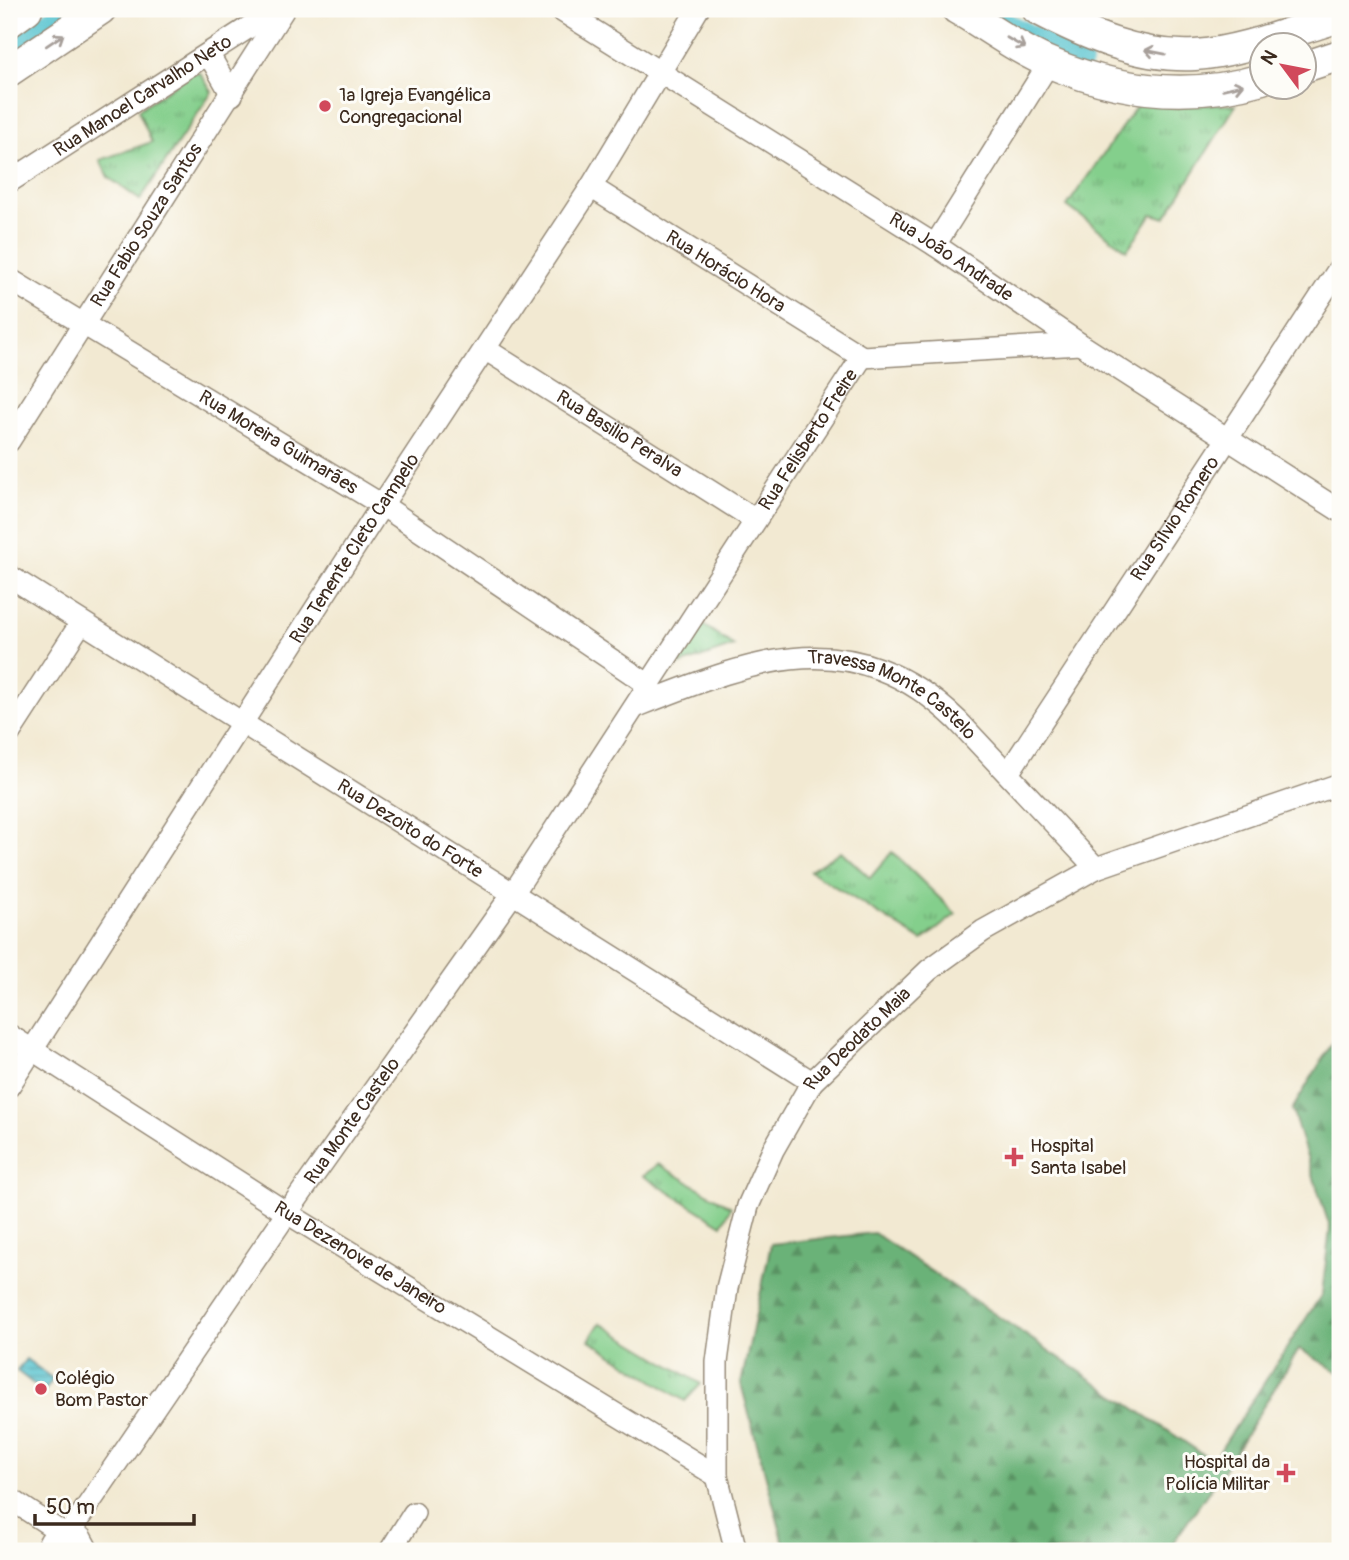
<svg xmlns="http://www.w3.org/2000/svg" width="1349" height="1560" font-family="Pangolin,sans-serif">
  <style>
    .grass { fill: url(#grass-tufts); stroke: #607c55; stroke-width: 2 }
    .forest { fill: url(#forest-firs); stroke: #536e4b; stroke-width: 2 }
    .water { fill: url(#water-rules); stroke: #4a7777; stroke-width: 2 }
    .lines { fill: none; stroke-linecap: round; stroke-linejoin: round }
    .canal { stroke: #58c4d0; stroke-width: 23 }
    .minor-casing { stroke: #968a78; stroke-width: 24 }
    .secondary-casing { stroke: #968a78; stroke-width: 33 }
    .minor { stroke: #fff; stroke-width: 21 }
    .secondary { stroke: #fff; stroke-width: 30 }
    .oneway { stroke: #a79f9a }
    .poi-dot { fill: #d1495b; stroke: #fdfcf7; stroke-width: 2.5 }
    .labels { text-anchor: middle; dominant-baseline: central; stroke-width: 6; stroke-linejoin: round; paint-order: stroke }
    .street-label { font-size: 19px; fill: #3b2a1e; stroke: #fdfcf7 }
    .poi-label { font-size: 19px; fill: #3b2a1e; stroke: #fdfcf7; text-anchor: start }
  </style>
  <defs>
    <pattern id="grass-tufts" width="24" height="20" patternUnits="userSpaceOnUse" patternTransform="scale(1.75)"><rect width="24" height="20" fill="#84cf8c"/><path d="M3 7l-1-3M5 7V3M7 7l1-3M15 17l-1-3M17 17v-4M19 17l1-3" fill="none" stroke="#6da872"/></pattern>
    <pattern id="forest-firs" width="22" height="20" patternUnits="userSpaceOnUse" patternTransform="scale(1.75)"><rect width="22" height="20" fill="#6bb278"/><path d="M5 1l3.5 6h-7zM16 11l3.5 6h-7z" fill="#599162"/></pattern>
    <pattern id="water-rules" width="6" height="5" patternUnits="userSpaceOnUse" patternTransform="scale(1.75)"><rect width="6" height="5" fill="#58c4d0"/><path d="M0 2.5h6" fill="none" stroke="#4a9fa8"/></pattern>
  </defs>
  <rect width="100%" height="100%" fill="#fdfcf7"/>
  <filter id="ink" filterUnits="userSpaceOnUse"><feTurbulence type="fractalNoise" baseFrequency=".0143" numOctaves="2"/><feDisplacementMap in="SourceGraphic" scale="14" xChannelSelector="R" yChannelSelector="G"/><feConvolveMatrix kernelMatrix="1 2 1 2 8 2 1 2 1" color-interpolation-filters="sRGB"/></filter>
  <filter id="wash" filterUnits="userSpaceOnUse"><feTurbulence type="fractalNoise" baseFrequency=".00686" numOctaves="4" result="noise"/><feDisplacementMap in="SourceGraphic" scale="28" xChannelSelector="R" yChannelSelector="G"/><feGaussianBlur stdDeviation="1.57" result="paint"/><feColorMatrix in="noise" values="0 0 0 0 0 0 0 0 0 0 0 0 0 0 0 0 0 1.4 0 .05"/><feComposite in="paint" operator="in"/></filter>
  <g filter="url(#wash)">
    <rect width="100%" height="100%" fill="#f2e9d2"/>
    <path class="grass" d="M192 73H200L212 92 140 200 108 177 100 160 152 142 138 110Z
      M1138 104 1236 105 1165 218 1152 214 1127 250 1067 206Z
      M699 622 734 646 668 669Z
      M841 851 870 878 892 852 956 914 922 941 810 871Z
      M658 1164 731 1207 722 1225 643 1176Z
      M600 1323 701 1384 685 1401 589 1340Z"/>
    <path class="forest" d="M1340 1030V1373L1299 1349 1223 1471 1167 1551H786L741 1384 771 1244 874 1233 1213 1461 1322 1294 1330 1228 1292 1110Z"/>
    <path class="water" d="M26 1359 53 1379 44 1392 17 1371Z"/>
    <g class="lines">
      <path class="canal" d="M1002 22 1081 61
        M9 46 71 9"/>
    </g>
  </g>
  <g filter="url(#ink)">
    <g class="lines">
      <g class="minor-casing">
        <g id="minor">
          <path id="s1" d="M559 9 935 245 1080 344 1340 511"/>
          <path d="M1076 29 1089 9"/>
          <path d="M209 55 232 95"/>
          <path id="s2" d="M9 182 277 9"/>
          <path id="s3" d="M591 187 862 357"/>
          <path d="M935 245 1049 63"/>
          <path id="s4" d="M9 279 382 505 649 685"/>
          <path id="s5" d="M485 349 754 519"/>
          <path d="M862 357 1080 344"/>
          <path id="s6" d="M9 441 284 9"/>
          <path id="s7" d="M9 576 812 1082"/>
          <path id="s8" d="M635 707C754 660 851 619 957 720L1096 868"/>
          <path d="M9 734 81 623"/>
          <path id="s9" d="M1009 772 1340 267"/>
          <path id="s10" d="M9 1035 287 1213 717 1476"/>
          <path id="s11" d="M9 1086 382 505 591 187 698 9"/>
          <path d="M9 1498 62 1533"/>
          <path id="s12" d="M69 1533 287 1213 514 892 862 357"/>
          <path d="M45 1551 51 1540 62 1533 81 1538 88 1551"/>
          <path d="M390 1551 414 1513"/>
          <path id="s13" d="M736 1551 717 1476V1362L727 1288 748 1206 773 1150 812 1082 929 970 983 931 1096 868 1340 784"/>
        </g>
      </g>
      <g class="secondary-casing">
        <path id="secondary" d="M957 9C987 26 1018 50 1050 63 1119 92 1190 100 1262 79
          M1037 9C1085 34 1139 58 1195 55 1241 52 1295 30 1340 17
          M9 22 27 9
          M1304 67 1340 55
          M9 71 101 9"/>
      </g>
      <use href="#minor" class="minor"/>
      <use href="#secondary" class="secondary"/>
    </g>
    <defs><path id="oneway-shaft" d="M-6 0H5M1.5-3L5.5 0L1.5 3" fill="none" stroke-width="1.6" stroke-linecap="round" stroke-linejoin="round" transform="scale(1.75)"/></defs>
    <g class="oneway">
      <use href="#oneway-shaft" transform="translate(55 40) rotate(-34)"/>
      <use href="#oneway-shaft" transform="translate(1016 43) rotate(30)"/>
      <use href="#oneway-shaft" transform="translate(1155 52) rotate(-169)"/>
      <use href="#oneway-shaft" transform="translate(1233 87) rotate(-13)"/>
    </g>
  </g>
  <g class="poi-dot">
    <circle cx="325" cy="106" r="7"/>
    <path d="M1010.5 1146.5h7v7h7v7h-7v7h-7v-7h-7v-7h7z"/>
    <circle cx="41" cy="1389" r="7"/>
    <path d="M1282.5 1462.5h7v7h7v7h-7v7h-7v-7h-7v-7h7z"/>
  </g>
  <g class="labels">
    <g class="street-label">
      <text stroke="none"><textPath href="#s2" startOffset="159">Rua Manoel Carvalho Neto</textPath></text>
      <text stroke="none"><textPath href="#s6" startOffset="256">Rua Fabio Souza Santos</textPath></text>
      <text stroke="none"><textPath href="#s1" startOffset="464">Rua João Andrade</textPath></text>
      <text stroke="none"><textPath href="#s3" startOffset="159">Rua Horácio Hora</textPath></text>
      <text stroke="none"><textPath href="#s5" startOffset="159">Rua Basilio Peralva</textPath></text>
      <text stroke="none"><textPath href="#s12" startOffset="1320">Rua Felisberto Freire</textPath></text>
      <text stroke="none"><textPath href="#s4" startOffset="315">Rua Moreira Guimarães</textPath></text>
      <text stroke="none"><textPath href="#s9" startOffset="303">Rua Sílvio Romero</textPath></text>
      <text stroke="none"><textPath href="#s11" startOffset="639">Rua Tenente Cleto Campelo</textPath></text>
      <text stroke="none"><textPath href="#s8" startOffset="275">Travessa Monte Castelo</textPath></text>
      <text stroke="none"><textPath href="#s7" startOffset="474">Rua Dezoito do Forte</textPath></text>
      <text stroke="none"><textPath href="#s13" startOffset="553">Rua Deodato Maia</textPath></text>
      <text stroke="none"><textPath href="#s12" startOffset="500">Rua Monte Castelo</textPath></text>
      <text stroke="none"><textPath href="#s10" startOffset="416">Rua Dezenove de Janeiro</textPath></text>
    </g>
    <g class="poi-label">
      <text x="339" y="95">1ª Igreja Evangélica<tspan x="339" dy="22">Congregacional</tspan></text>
      <text x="1030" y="1146">Hospital<tspan x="1030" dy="22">Santa Isabel</tspan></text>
      <text x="55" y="1378">Colégio<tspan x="55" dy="22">Bom Pastor</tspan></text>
      <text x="1270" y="1462" text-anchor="end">Hospital da<tspan x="1270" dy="22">Polícia Militar</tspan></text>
    </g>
  </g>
  <rect width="1349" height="1560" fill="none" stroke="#fdfcf7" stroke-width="35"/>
  <g transform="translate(1283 66) rotate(302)"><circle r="33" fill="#fdfcf7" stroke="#afa8a0" stroke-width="2"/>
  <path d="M0-5L12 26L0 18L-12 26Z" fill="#d1495b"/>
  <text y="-10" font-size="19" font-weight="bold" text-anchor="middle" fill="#3b2a1e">N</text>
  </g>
  <path d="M35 1514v10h159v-10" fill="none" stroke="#3b2a1e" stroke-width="3.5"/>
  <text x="46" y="1514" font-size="21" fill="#3b2a1e" stroke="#fdfcf7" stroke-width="5" paint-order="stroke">50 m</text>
</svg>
